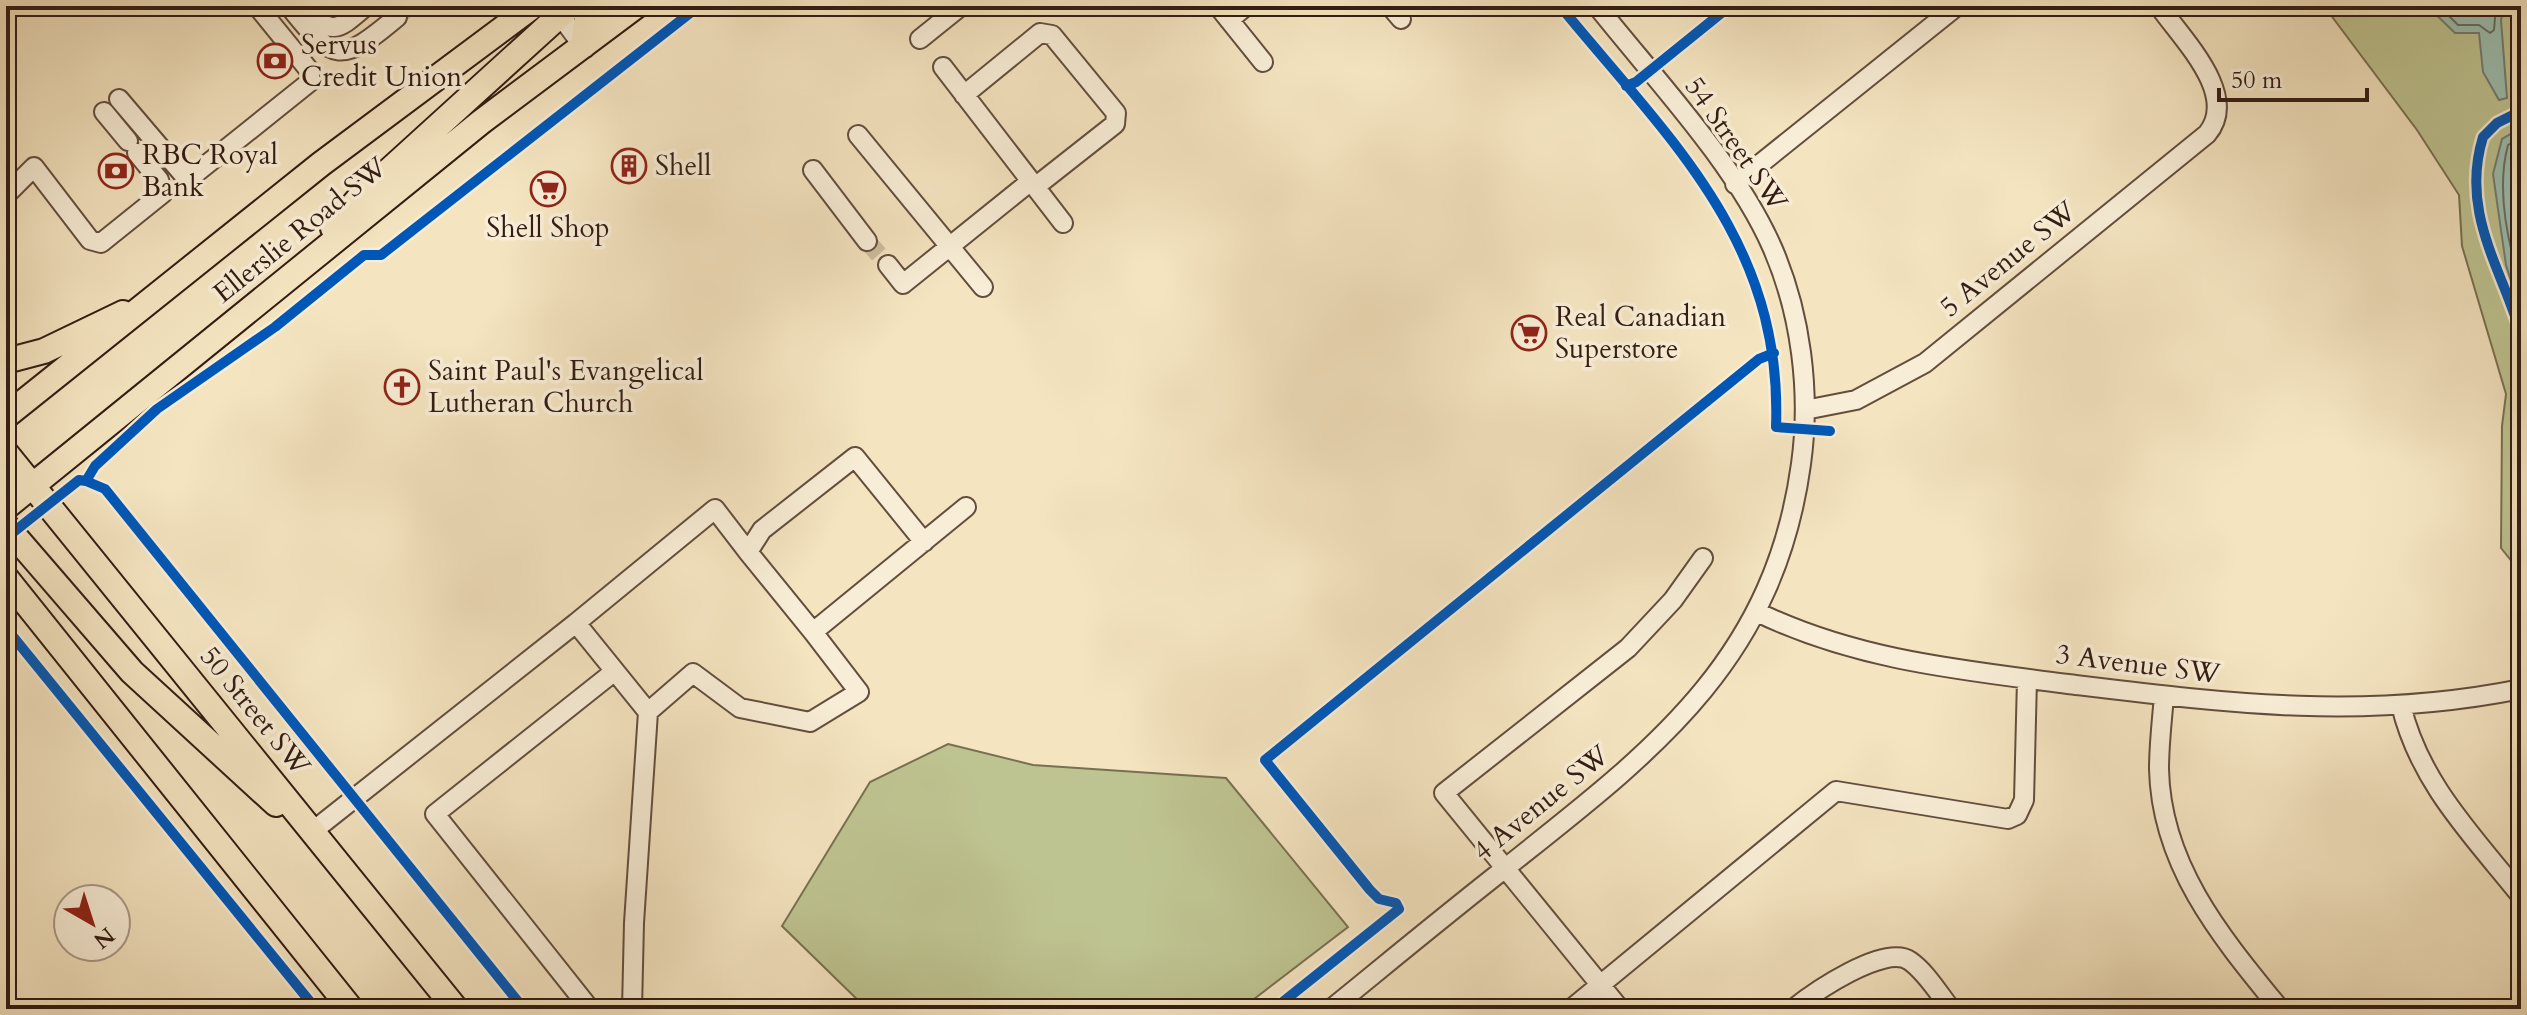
<svg xmlns="http://www.w3.org/2000/svg" width="2527" height="1015" font-family="Cardo,serif">
  <style>
    .green { fill: #bec491; stroke: #787052; stroke-width: 2 }
    .water { fill: #9cbfb2; stroke: #727e72; stroke-width: 2 }
    .lines { fill: none; stroke-linecap: round; stroke-linejoin: round }
    .shore { stroke: #686e62; stroke-width: 2 }
    .minor-tunnel { stroke: #cdbc9d; stroke-width: 18; stroke-dasharray: 18 9; stroke-linecap: butt }
    .minor-casing { stroke: #634e3e; stroke-width: 22 }
    .major-casing { stroke: #331c13; stroke-width: 28 }
    .minor { stroke: #f8edd6; stroke-width: 18 }
    .major { stroke: #f4e4c0; stroke-width: 24 }
    .cycleway-casing { stroke: #f8edd6; stroke-width: 15 }
    .cycleway { stroke: #0057b8; stroke-width: 10 }
    .labels { text-anchor: middle; dominant-baseline: central; stroke-width: 7; stroke-linejoin: round; paint-order: stroke }
    .poi-label { font-size: 28px; fill: #331c13; stroke: #f8edd6; text-anchor: start }
    .street-label { font-size: 28px; fill: #331c13; stroke: #f8edd6 }
  </style>
  <rect width="100%" height="100%" fill="#f4e4c0"/>
  <filter id="stains"><feTurbulence type="fractalNoise" baseFrequency=".0025" numOctaves="4"/><feColorMatrix values="0 0 0 0 .2 0 0 0 0 .09 0 0 0 0 .02 0 0 0 .5 -.17"/></filter>
  <radialGradient id="worn" r=".72"><stop offset=".6" stop-color="#630" stop-opacity="0"/><stop offset="1" stop-color="#630" stop-opacity=".3"/></radialGradient>
  <path class="green" d="M2324 6H2521V573L2501 548 2502 426 2506 394 2462 246 2459 195 2417 130Z
    M948 744 1033 765 1226 778 1348 927 1241 1009H867L782 926 870 782Z"/>
  <path class="water" d="M2427 6H2504L2501 20 2507 98 2499 100 2483 72 2479 33H2455Z
    M2521 128V312L2506 265 2493 174 2502 139Z"/>
  <g class="lines">
    <path class="shore" d="M2439 6 2458 25H2479L2490 33 2494 30 2496 6
      M2521 137 2508 145C2496 189 2507 241 2521 285
      M2521 149 2511 176 2521 243"/>
    <path class="minor-tunnel" d="M397 17 410 6
      M867 241 888 265"/>
    <g class="minor-casing">
      <path id="minor" d="M289 6C334 63 341 64 397 17
        M306 6C331 38 338 30 366 6
        M553 6 583 46
        M1218 6 1263 62
        M1390 6 1401 19
        M1229 20 1246 6
        M920 39 961 6
        M943 67 1063 223
        M964 95 1040 33 1052 35 1116 113 1115 124 1035 187
        M119 99 182 173H196L311 81 309 70 257 6
        M104 112 128 141
        M858 135 983 287
        M813 170 867 241
        M1735 184 1957 6
        M6 195 34 167 90 240 101 243 162 194 159 180 137 153
        M888 265 903 284 1031 181
        M1805 410 1856 400 1925 363 2207 134C2240 95 2182 39 2159 6
        M1757 612C1856 660 1960 670 2068 684 2225 703 2363 721 2521 689
        M813 632 748 552 762 530 855 457 924 542
        M2164 696C2162 720 2159 744 2159 769 2161 866 2222 938 2280 1009
        M2401 705C2419 782 2473 836 2521 896
        M648 712 693 673 740 708 810 722 859 692 813 632 966 507
        M313 831 576 623
        M590 1009 435 814 615 671
        M632 1009 634 923 648 712 576 623 715 509 748 552
        M1331 1009C1390 961 1448 913 1508 866 1653 751 1774 661 1801 464 1811 392 1801 313 1772 247 1735 163 1654 78 1597 6
        M1571 1009 1836 791 2008 819 2017 815 2024 800 2027 679
        M1620 1009 1444 793 1628 648 1673 600 1703 558
        M1793 1009C1813 993 1885 943 1910 961 1926 972 1939 994 1951 1009"/>
    </g>
    <g class="major-casing">
      <path id="major" d="M583 46 587 17 596 6
        M333 228 361 196 570 6
        M6 361 44 351 123 313
        M6 416 321 164 533 6
        M6 453 456 1009
        M6 507 481 122 636 6
        M6 526 132 672 276 804
        M6 578 351 1009"/>
    </g>
    <use href="#minor" class="minor"/>
    <use href="#major" class="major"/>
    <g class="cycleway-casing">
      <path id="cycleway" d="M1560 6C1669 139 1783 241 1776 427L1830 431
        M1626 86 1636 82 1730 6
        M2521 111 2497 123 2483 137C2460 212 2501 267 2521 334
        M86 481 105 489 524 1009
        M6 538 79 480 86 481 95 466 157 409 275 327 364 255H381L699 6
        M6 628 316 1009
        M1274 1009 1399 909 1396 903 1379 899 1370 890 1265 760 1759 359 1774 353"/>
    </g>
    <use href="#cycleway" class="cycleway"/>
  </g>
  <defs>
    <g id="bank-ring" transform="scale(1.8)"><circle r="9.5" fill="#f8edd6" stroke="#8f2418" stroke-width="1.5"/><path d="M-6-4H6V4H-6ZM0-2.3a2.3 2.3 0 1 0 0 4.6a2.3 2.3 0 1 0 0-4.6Z" fill="#8f2418"/></g>
    <g id="building-ring" transform="scale(1.8)"><circle r="9.5" fill="#f8edd6" stroke="#8f2418" stroke-width="1.5"/><path d="M-4-6H4V6H1V3H-1V6H-4ZM-2.5-4.3h1.7v1.8h-1.7ZM.8-4.3h1.7v1.8H.8ZM-2.5-1h1.7V.8h-1.7ZM.8-1h1.7V.8H.8Z" fill="#8f2418"/></g>
    <g id="supermarket-ring" transform="scale(1.8)"><circle r="9.5" fill="#f8edd6" stroke="#8f2418" stroke-width="1.5"/><path d="M-6-5.5h2.5l.6 2H6L4.5 2H-2.5L-4.4-4H-6ZM-1.5 3.2a1.3 1.3 0 1 0 .1 0ZM3 3.2a1.3 1.3 0 1 0 .1 0Z" fill="#8f2418"/></g>
    <g id="church-ring" transform="scale(1.8)"><circle r="9.5" fill="#f8edd6" stroke="#8f2418" stroke-width="1.5"/><path d="M-1.2-6h2.4v3.5h3.3v2.4h-3.3V6h-2.4V-.1h-3.3v-2.4h3.3Z" fill="#8f2418"/></g>
  </defs>
  <g fill-rule="evenodd">
    <use href="#bank-ring" x="275" y="61"/>
    <use href="#building-ring" x="629" y="166"/>
    <use href="#bank-ring" x="116" y="171"/>
    <use href="#supermarket-ring" x="548" y="189"/>
    <use href="#supermarket-ring" x="1529" y="333"/>
    <use href="#church-ring" x="402" y="387"/>
  </g>
  <g class="labels">
    <g class="poi-label">
      <text x="301" y="45">Servus<tspan x="301" dy="32">Credit Union</tspan></text>
      <text x="142" y="155">RBC Royal<tspan x="142" dy="32">Bank</tspan></text>
      <text x="655" y="166">Shell</text>
      <text x="548" y="228" text-anchor="middle">Shell Shop</text>
      <text x="1555" y="317">Real Canadian<tspan x="1555" dy="32">Superstore</tspan></text>
      <text x="428" y="371">Saint Paul's Evangelical<tspan x="428" dy="32">Lutheran Church</tspan></text>
    </g>
    <g class="street-label">
      <text transform="translate(1736 144) rotate(55)">54 Street SW</text>
      <text transform="translate(300 230) rotate(-39)">Ellerslie Road SW</text>
      <text transform="translate(2008 259) rotate(-39)">5 Avenue SW</text>
      <text transform="translate(2138 664) rotate(7)">3 Avenue SW</text>
      <text transform="translate(255 711) rotate(51)">50 Street SW</text>
      <text transform="translate(1541 803) rotate(-39)">4 Avenue SW</text>
    </g>
  </g>
  <rect width="2527" height="1015" fill="none" stroke="#f4e4c0" stroke-width="32"/>
  <rect x="8" y="8" width="2511" height="999" fill="none" stroke="#331c13" stroke-width="4"/>
  <rect x="16" y="16" width="2495" height="983" fill="none" stroke="#331c13" stroke-width="2"/>
  <g transform="translate(92 923) rotate(141)"><circle r="38" fill="#f8edd6" stroke="#a99988" stroke-width="2"/>
  <path d="M0-6L14 30L0 20L-14 30Z" fill="#8f2418"/>
  <text y="-12" font-size="22" font-weight="bold" text-anchor="middle" fill="#331c13">N</text>
  </g>
  <path d="M2219 88v12h148v-12" fill="none" stroke="#331c13" stroke-width="4"/>
  <text x="2231" y="88" font-size="24" fill="#331c13" stroke="#f8edd6" stroke-width="6" paint-order="stroke">50 m</text>
  <rect width="100%" height="100%" filter="url(#stains)"/>
  <rect width="100%" height="100%" fill="url(#worn)"/>
</svg>
